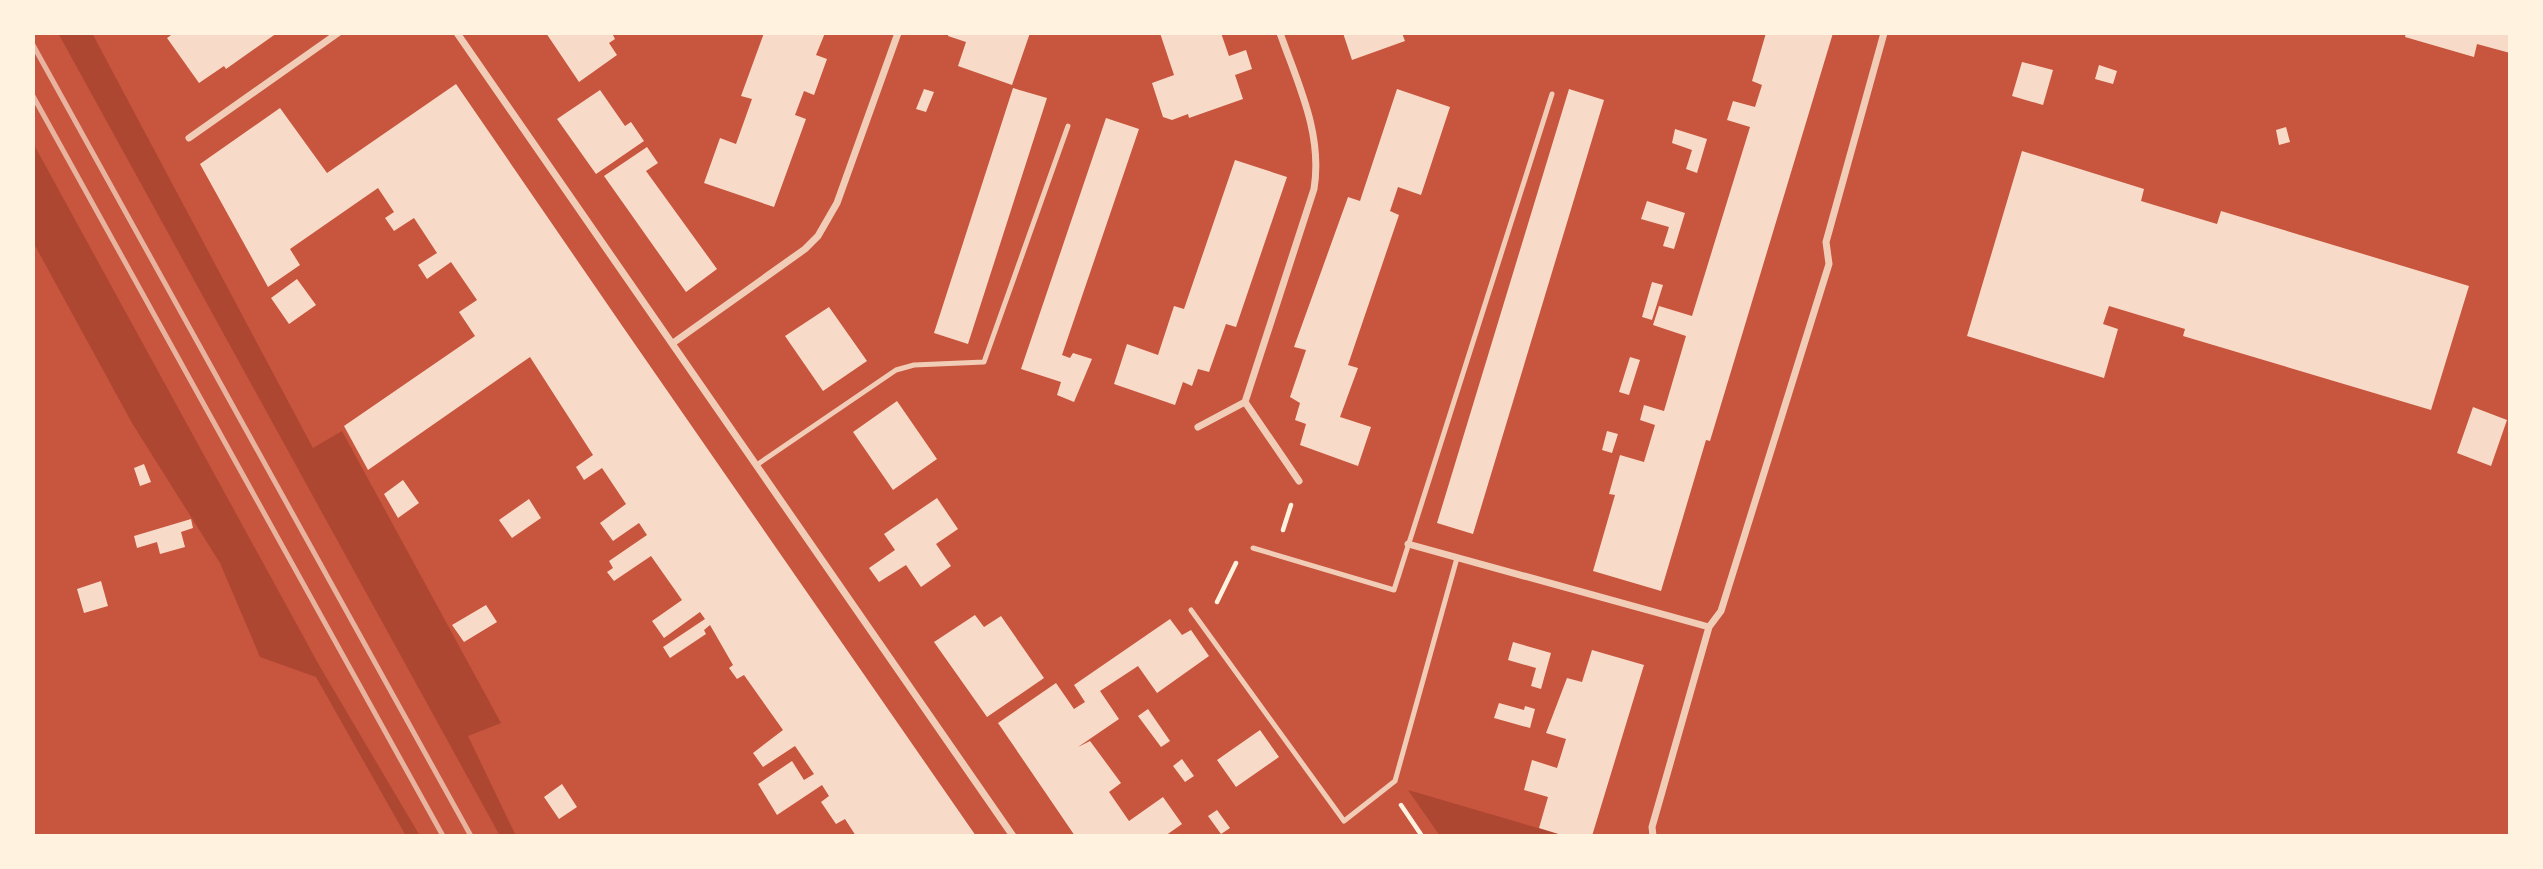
<svg xmlns="http://www.w3.org/2000/svg" width="2543" height="869" font-family="Figtree,sans-serif">
  <style>
    .green { fill: #ae4732 }
    .building { fill: #f7dbc8 }
    .lines { fill: none; stroke-linecap: round; stroke-linejoin: round }
    .path { stroke: #fff3e0; stroke-width: 4.5 }
    .service { stroke: #f1ccb7; stroke-width: 5 }
    .minor { stroke: #f1ccb7; stroke-width: 7 }
    .rail { stroke: #e9b49f; stroke-width: 5 }
  </style>
  <rect width="100%" height="100%" fill="#c8553d"/>
  <path class="green" d="M58 33H92L313 448 342 431 501 723 468 736 516 836H500Z
    M33 143 319 665 420 836H406L316 677 260 657 220 563 132 423 33 242Z
    M1408 790 1565 836H1440Z"/>
  <path class="building" d="M174 33H277L226 69 224 66 199 83 167 38Z
    M546 33H612L615 39 609 43 617 55 579 82Z
    M764 33H825L816 55 827 59 814 95 804 91 795 115 806 119 774 207 704 183 720 138 736 144 752 99 741 96Z
    M949 33H1030L1012 85 958 66 966 42 948 36Z
    M1160 33H1221L1229 56 1246 50 1252 69 1235 75 1243 99 1189 118 1188 114 1172 120 1163 117 1152 83 1174 75Z
    M1343 33H1402L1405 41 1352 60Z
    M1766 33H1833L1710 441 1706 440 1661 591 1593 571 1615 495 1609 494 1620 455 1644 462 1655 425 1640 420 1644 405 1664 411 1686 336 1653 325 1659 306 1692 316 1750 127 1727 120 1733 101 1755 107 1762 85 1752 81Z
    M2406 33H2510V53L2477 44 2474 57 2405 37Z
    M2022 62 2053 70 2043 105 2012 96Z
    M2099 65 2117 71 2113 84 2095 79Z
    M456 84 623 327 976 836H856L845 819 836 824 821 802 829 796 822 785 777 815 758 784 792 761 804 780 814 774 795 746 763 767 753 753 783 730 744 675 737 679 729 668 733 665 710 625 704 630 706 634 670 658 663 647 705 619 700 612 664 638 652 621 682 600 651 556 614 581 607 572 613 568 609 561 647 535 639 523 613 541 600 523 626 504 602 468 584 480 576 467 593 455 530 357 368 470 344 426 475 336 459 312 477 300 451 262 427 279 418 265 437 253 414 218 394 231 385 218 394 212 378 188 290 249 300 265 268 287 200 164 280 108 327 173Z
    M1013 88 1047 98 968 344 934 333Z
    M924 89 934 92 926 112 916 109Z
    M1397 89 1450 107 1421 195 1398 187 1390 211 1399 215 1348 365 1358 368 1340 417 1371 427 1358 466 1300 445 1306 424 1295 420 1300 403 1290 397 1306 350 1294 347 1348 197 1360 201Z
    M1569 89 1604 100 1473 534 1437 523Z
    M600 90 625 126 631 122 644 141 596 174 557 119Z
    M1106 118 1139 129 1062 355 1070 358 1073 353 1092 359 1074 402 1057 395 1061 382 1021 369Z
    M2286 127 2290 142 2279 145 2276 130Z
    M1675 129 1707 139 1697 173 1686 169 1692 150 1672 143Z
    M647 147 658 163 646 171 717 269 686 292 604 176Z
    M2022 151 2144 189 2141 201 2217 224 2221 211 2469 286 2431 410 2183 336 2185 329 2109 306 2103 324 2118 329 2104 378 1967 336Z
    M1235 160 1287 177 1236 327 1226 324 1209 372 1198 369 1192 386 1183 382 1175 405 1114 384 1127 344 1158 355 1174 306 1184 309Z
    M1647 201 1685 213 1674 249 1663 246 1669 227 1641 219Z
    M297 279 316 305 289 324 271 298Z
    M1652 282 1663 285 1652 320 1642 317Z
    M829 307 867 361 823 391 785 336Z
    M1630 357 1640 360 1629 395 1619 392Z
    M897 401 937 459 893 490 853 432Z
    M2473 407 2507 420 2491 466 2457 453Z
    M1607 431 1618 434 1612 453 1602 450Z
    M144 464 151 482 140 486 134 468Z
    M403 480 419 503 398 518 384 494Z
    M937 498 958 529 936 544 951 566 921 587 906 565 879 582 869 568 895 550 884 534Z
    M529 499 541 518 512 538 499 520Z
    M191 519 193 528 181 532 185 547 160 554 157 542 137 548 134 536Z
    M101 581 108 606 84 613 77 589Z
    M486 605 497 622 464 642 452 625Z
    M975 615 984 627 1001 616 1044 678 987 717 934 642Z
    M1170 619 1182 635 1191 630 1209 656 1157 693 1138 666 1100 691 1119 719 1078 747 1090 741 1121 783 1109 792 1129 821 1163 797 1182 824 1165 836H1075L998 723 1056 683 1074 709 1085 702 1074 685Z
    M1513 642 1551 653 1541 689 1531 686 1536 668 1508 660Z
    M1592 650 1644 665 1592 836H1565L1539 828 1548 797 1524 790 1532 760 1557 768 1566 739 1546 733 1567 678 1582 682Z
    M1499 703 1524 710 1525 706 1535 709 1530 728 1494 718Z
    M1148 709 1170 741 1161 747 1138 716Z
    M1260 730 1279 757 1236 787 1217 760Z
    M1182 759 1194 776 1185 782 1173 766Z
    M562 784 577 807 559 819 544 797Z
    M1217 810 1230 828 1221 834 1208 816Z"/>
  <g class="lines">
    <path class="path" d="M1283 530 1291 505
      M1217 602 1236 563
      M1401 805 1422 836"/>
    <path class="service" d="M758 464 896 370 914 365 984 362 1068 126
      M1253 548 1394 590 1552 94
      M1191 610 1344 821 1395 781 1457 558"/>
    <path class="minor" d="M457 33 1013 836
      M189 138 338 33
      M673 343 805 249 818 236 837 203 898 33
      M1245 402 1314 189C1323 134 1298 84 1280 33
      M1198 427 1245 402 1299 481
      M1408 544 1709 627
      M1653 836 1652 827 1709 627 1721 611 1829 264 1826 242 1884 33"/>
    <path class="rail" d="M33 45 471 836
      M33 96 443 836"/>
  </g>
  <rect width="2543" height="869" fill="none" stroke="#fff3e0" stroke-width="70"/>
</svg>
